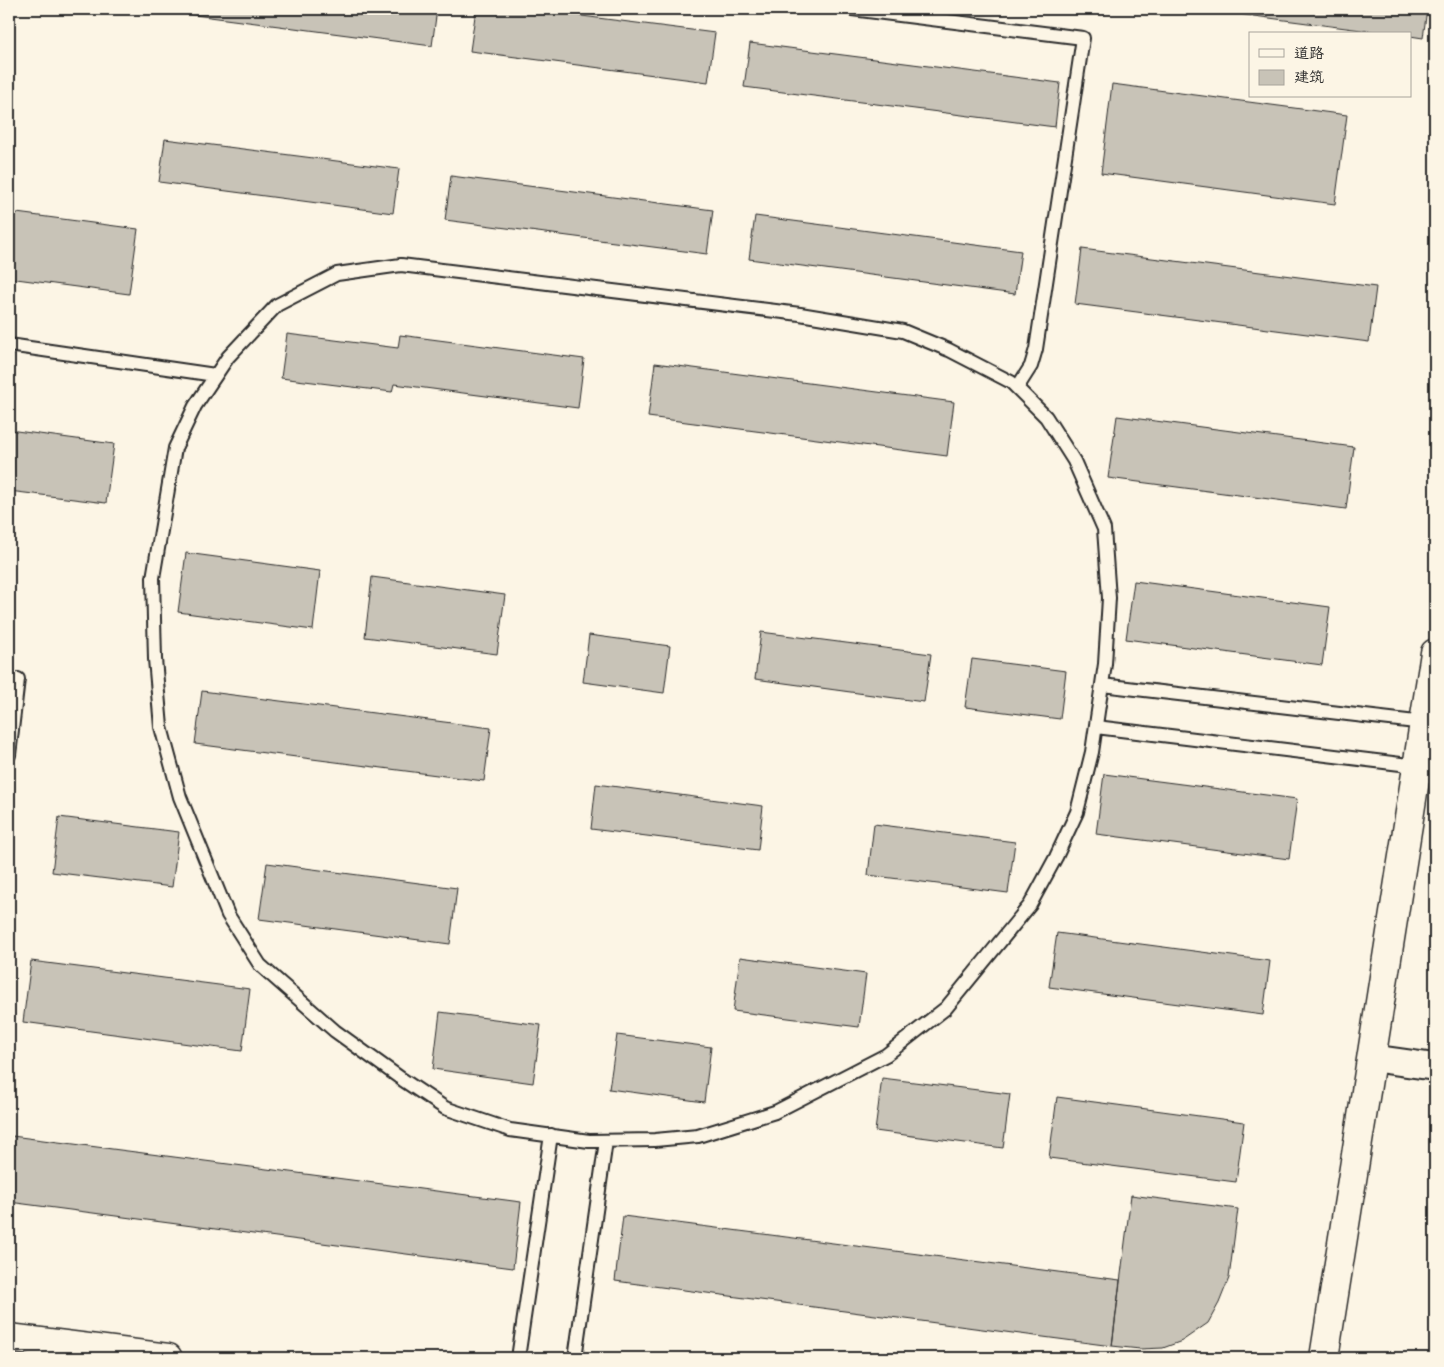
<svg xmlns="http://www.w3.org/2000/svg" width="1444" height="1367" font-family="Sriracha,'LXGW WenKai TC',sans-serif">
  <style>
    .building { fill: #c8c3b7; stroke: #2b2b2b }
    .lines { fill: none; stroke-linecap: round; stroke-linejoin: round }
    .lane-casing { stroke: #2b2b2b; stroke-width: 16 }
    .street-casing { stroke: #2b2b2b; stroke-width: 30 }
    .secondary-casing { stroke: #2b2b2b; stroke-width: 31 }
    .primary-casing { stroke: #2b2b2b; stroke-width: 31 }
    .lane { stroke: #fcf5e5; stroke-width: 12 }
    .street { stroke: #fcf5e5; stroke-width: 26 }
    .secondary { stroke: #fcf5e5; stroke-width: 28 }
    .primary { stroke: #fcf5e5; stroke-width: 28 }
  </style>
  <rect width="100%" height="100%" fill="#fcf5e5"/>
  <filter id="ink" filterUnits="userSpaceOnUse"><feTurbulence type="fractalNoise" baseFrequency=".02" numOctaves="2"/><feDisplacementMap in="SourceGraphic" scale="10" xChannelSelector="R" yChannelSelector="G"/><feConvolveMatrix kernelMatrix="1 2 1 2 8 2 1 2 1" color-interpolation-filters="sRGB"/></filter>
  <g filter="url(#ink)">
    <path class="building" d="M188 9H437L432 46 187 14Z
      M476 9H527L715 33 708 82 470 51Z
      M1200 9H1427L1423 38 1410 36V34H1392Z
      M750 43 1060 83 1055 127 744 87Z
      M1112 84 1347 115 1335 204 1101 173Z
      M165 139 399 169 393 213 159 182Z
      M451 176 713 210 707 254 445 220Z
      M9 212 138 229 129 294 9 278Z
      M755 216 1021 251 1015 294 749 259Z
      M1082 249 1376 287 1369 342 1075 304Z
      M287 334 398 348 400 335 584 359 578 408 394 384 392 392 281 378Z
      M655 363 954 402 947 456 648 417Z
      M1117 416 1354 447 1346 509 1108 478Z
      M9 430 114 444 106 503 9 491Z
      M186 553 320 571 313 630 178 612Z
      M372 577 505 595 497 654 365 637Z
      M1134 581 1330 607 1322 665 1126 639Z
      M761 632 931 654 924 702 755 679Z
      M589 635 670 646 664 693 583 682Z
      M972 659 1066 671 1060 719 965 707Z
      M202 691 491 728 484 781 195 744Z
      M1104 774 1297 799 1289 859 1096 834Z
      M596 784 763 806 758 850 591 829Z
      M59 817 179 832 172 887 52 872Z
      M874 824 1015 842 1008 893 868 875Z
      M267 863 457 888 450 944 259 919Z
      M1057 933 1270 961 1263 1015 1049 987Z
      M740 957 866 974 859 1027 733 1011Z
      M31 961 250 989 242 1051 23 1022Z
      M440 1012 541 1025 533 1083 433 1069Z
      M617 1035 711 1047 704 1102 609 1089Z
      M882 1078 1010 1094 1003 1148 875 1131Z
      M1057 1097 1244 1122 1236 1182 1049 1158Z
      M12 1136 521 1202 513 1268 9 1202V1159Z
      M1131 1195 1238 1209 1229 1278 1219 1303 1208 1323 1182 1341 1163 1348 1140 1349 1112 1346Z
      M623 1216 1120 1280 1112 1346 615 1281Z"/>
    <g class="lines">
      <g class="lane-casing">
        <path id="lane" d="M852 9 1083 38 1036 349 1031 366 1017 388
          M401 265 800 314 903 331 949 350 1011 382 1046 417 1074 461 1104 529 1109 598 1105 664 1092 752 1077 812 1056 857 1030 905 946 1008 886 1055 775 1112 698 1136 655 1140 589 1141 510 1130 445 1108 403 1080 335 1031 260 965 228 915 180 797 161 727 155 659 153 578 175 448 195 406 228 357 277 305 337 274Z
          M9 345 215 375
          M1102 685 1424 723
          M1096 727 1417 766
          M9 755 18 679
          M518 1358 551 1135
          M575 1358 606 1141"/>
      </g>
      <g class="street-casing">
        <path id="street" d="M1371 1058 1435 1067"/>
      </g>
      <g class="secondary-casing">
        <path id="secondary" d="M1324 1358 1435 653"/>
      </g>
      <g class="primary-casing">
        <path id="primary" d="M9 1338 168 1358"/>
      </g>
      <use href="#lane" class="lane"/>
      <use href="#street" class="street"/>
      <use href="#secondary" class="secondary"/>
      <use href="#primary" class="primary"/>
    </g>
  </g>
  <rect width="1444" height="1367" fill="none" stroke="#fcf5e5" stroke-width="30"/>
  <rect x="15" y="15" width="1414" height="1337" fill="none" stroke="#2b2b2b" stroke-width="2" filter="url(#ink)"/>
  <rect x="1249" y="32" width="162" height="65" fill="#fcf5e5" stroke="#a8a49b"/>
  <rect x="1259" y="49" width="25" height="8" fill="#fcf5e5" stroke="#a8a49b"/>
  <text x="1294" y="58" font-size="15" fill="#2b2b2b">道路</text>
  <rect x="1259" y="70" width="25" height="15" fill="#c8c3b7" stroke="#a8a49b"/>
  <text x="1294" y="82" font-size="15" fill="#2b2b2b">建筑</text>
</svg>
